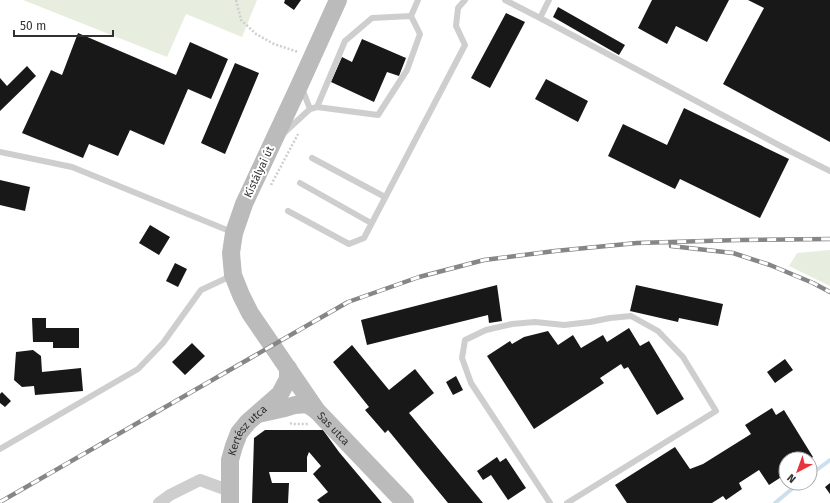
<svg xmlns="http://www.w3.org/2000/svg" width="830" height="503" font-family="'Fira Sans',sans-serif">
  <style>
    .green { fill: #e7eedf }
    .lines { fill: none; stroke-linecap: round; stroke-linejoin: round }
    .stream { stroke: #ccdfed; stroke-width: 4 }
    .building { fill: #181818 }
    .path { stroke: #cecece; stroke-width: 2.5; stroke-dasharray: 2 2; stroke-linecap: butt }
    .lane { stroke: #cecece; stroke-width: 6 }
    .street { stroke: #cecece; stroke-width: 12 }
    .secondary { stroke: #bbb; stroke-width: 18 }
    .rail-casing { stroke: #868686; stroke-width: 4.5 }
    .rail { stroke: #fff; stroke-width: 3; stroke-dasharray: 9; stroke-linecap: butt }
    .labels { text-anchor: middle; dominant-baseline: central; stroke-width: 4; stroke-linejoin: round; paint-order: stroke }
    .street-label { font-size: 11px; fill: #313131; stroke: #fff }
  </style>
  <rect width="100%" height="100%" fill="#fff"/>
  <path class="green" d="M23 0H257L242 37 186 14 167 57Z
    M830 250V286L789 266 797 253Z"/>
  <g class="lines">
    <path class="stream" d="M810 475 830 460
      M775 503 799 483"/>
  </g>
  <path class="building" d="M285 0H301L294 10 284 3Z
    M652 0H729L707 42 676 26 667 44 638 28Z
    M748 0H830V142L723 84 764 8Z
    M558 7 625 45 619 55 553 17Z
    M506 13 525 22 490 88 471 78Z
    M78 33 176 75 190 42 228 59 211 99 188 89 164 145 130 130 118 156 89 144 83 158 22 133 51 70 62 75Z
    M362 39 406 58 399 76 387 72 374 102 331 82 342 57 352 62Z
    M235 63 259 73 225 154 201 143Z
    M27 66 36 76 0 111V78L7 86Z
    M546 79 588 101 578 122 535 99Z
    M684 108 789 159 760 218 680 179 675 189 608 156 623 124 667 145Z
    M0 180 30 187 25 211 0 205Z
    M150 225 170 237 159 255 139 243Z
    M175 263 187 269 178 287 166 281Z
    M497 285 502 321 489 323 488 315 367 345 361 320Z
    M636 285 723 304 718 326 679 318 678 322 630 311Z
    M32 318H46V328H79V348H53V342H33Z
    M629 328 640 346 649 341 684 399 657 415 628 367 624 369 621 364 600 378 604 383 534 429 487 356 510 341 512 344 524 337 548 331 558 345 573 335 581 348 603 335 607 342Z
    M192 343 205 356 185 375 172 362Z
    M352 345 389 390 415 369 434 393 409 413 483 503H448L388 430 385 433 365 410 369 407 333 362Z
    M33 350 41 356 42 372 81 368 83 391 35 395 34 386 22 387 14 380 16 352Z
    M785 359 793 370 775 383 767 372Z
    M456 376 463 390 453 395 446 382Z
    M2 392 11 401 5 407 0 403V394Z
    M772 408 776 415 784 410 813 457 810 459H786V474L769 485 759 470 739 483 742 489 726 500 723 496 712 503H627L615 485 675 447 690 469 703 464 751 434 745 425Z
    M265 430H323L339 452 382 503H320L317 500 328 492 313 474 321 466 309 452 307 457V472H269L272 483H289L288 503H252L254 438Z
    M497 457 500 462 506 458 526 488 508 500 491 475 483 480 477 471Z
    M830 483V494L825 487Z"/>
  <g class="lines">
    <path class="path" d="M236 0 241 20 256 34 274 44 298 52
      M271 185 298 134
      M290 423 292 424H308"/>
    <path class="lane" d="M505 0 540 18 549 0
      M540 18 792 152 830 171
      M302 88 310 109
      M317 107 345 41 372 18 411 16 418 0
      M285 132 310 109 317 107 378 115 407 70 420 34 411 16
      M0 152 72 167 232 232
      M312 158 385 197
      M300 183 371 223
      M288 211 349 244 364 238 465 45 456 26 458 8 465 0
      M0 449 138 369 163 343 201 290 231 276
      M550 503 471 383 462 358 465 340 486 330 512 324 535 322 564 325 590 322 610 318 631 316 658 331 683 357 716 411 567 503"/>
    <path class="street" d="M159 503 170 495 200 480 230 491"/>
    <g class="secondary">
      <path id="s1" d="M338 0 300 84 244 204 234 233 231 253 233 275 241 295 250 313 317 411 405 503"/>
      <path d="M258 414 285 408 295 405 307 404 317 411"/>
      <path id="s2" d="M230 503V460L234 446 239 433 248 422 280 394 288 379V368"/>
    </g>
    <g class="rail-casing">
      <path id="rail" d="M671 246 733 253 770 265 813 283 830 292
        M0 502 348 302 419 277 484 260 555 251 637 243 739 240 830 239"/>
    </g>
    <use href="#rail" class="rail"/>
  </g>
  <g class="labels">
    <g class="street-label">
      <text transform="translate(259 172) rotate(-65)">Kistályai út</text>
      <text stroke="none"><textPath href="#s1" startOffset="482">Sas utca</textPath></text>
      <text stroke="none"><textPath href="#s2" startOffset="78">Kertész utca</textPath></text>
    </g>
  </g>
  <g transform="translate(798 471) rotate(221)"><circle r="19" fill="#ffffff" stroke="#adadad"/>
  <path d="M0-3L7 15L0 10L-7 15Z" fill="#e8333a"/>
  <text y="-6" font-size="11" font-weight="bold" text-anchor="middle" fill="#313131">N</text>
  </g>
  <path d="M14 30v6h99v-6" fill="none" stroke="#313131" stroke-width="2"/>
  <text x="20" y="30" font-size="12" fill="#313131" stroke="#ffffff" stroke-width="3" paint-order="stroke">50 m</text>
</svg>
